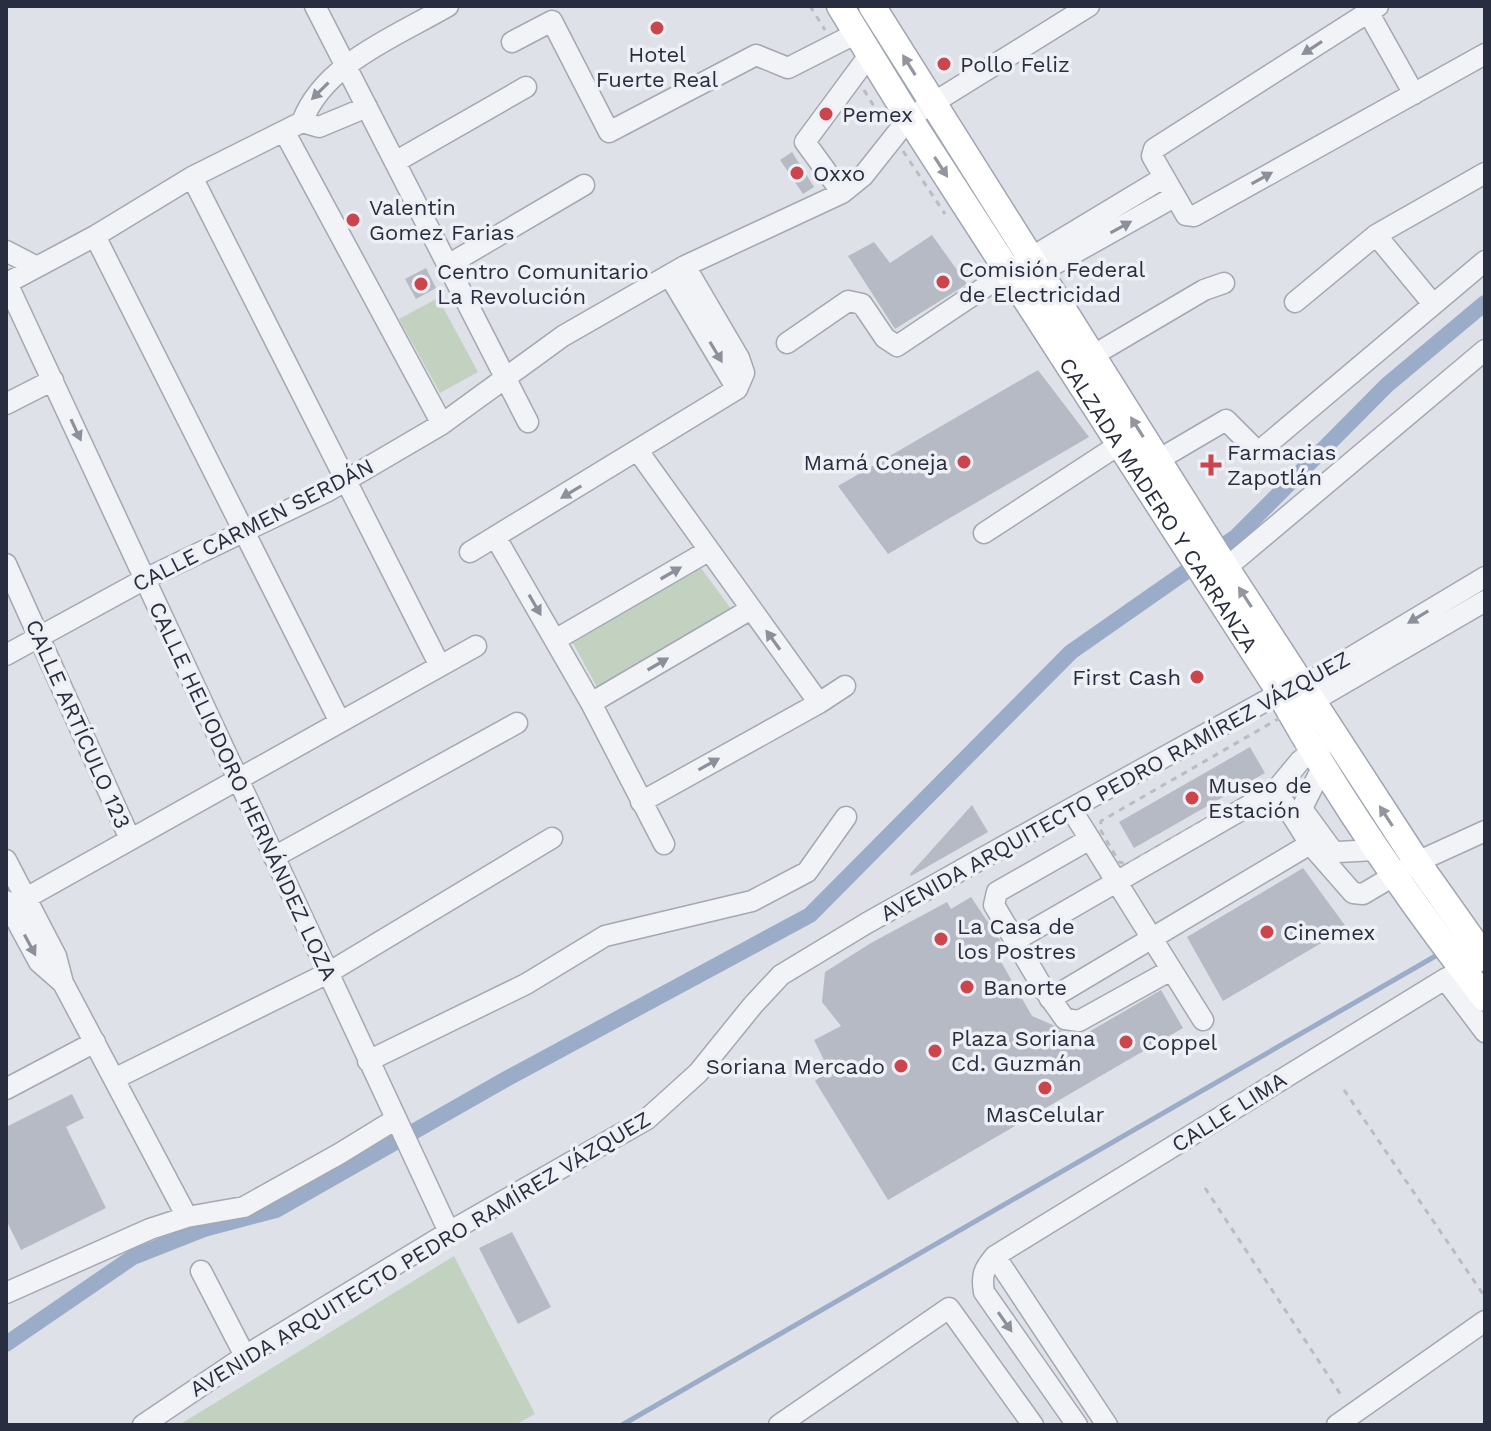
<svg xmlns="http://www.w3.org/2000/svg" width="1491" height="1431" font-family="'Work Sans',sans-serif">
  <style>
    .green { fill: #c3d2c0 }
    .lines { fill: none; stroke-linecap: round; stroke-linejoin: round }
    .stream { stroke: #9aacc8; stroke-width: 5 }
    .canal { stroke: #9aacc8; stroke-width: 16 }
    .building { fill: #b6bac5 }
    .minor-casing { stroke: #a4a8b2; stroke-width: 23 }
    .major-casing { stroke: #9ea5b3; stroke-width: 29 }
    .path { stroke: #b9bcc3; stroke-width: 3; stroke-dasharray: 6 6; stroke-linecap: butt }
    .minor { stroke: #f1f3f6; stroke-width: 20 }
    .major { stroke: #fff; stroke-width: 26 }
    .oneway { fill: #8c909a }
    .oneway2 { fill: #94969f }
    .poi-dot { fill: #cc454d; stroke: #eef0f5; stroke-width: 3 }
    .labels { text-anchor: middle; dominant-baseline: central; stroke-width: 7; stroke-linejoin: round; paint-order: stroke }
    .poi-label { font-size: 22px; fill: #282e3f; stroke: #eef0f5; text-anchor: start }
    .street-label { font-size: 22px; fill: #282e3f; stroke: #eef0f5 }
  </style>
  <rect width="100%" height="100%" fill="#dfe1e8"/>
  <path class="green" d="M438 298 478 372 440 393 399 319Z
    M701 568 732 610 598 689 573 643Z
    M454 1256 535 1414 515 1425H179Z"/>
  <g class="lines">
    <path class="stream" d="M622 1425 1439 954"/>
    <path class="canal" d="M6 1344 133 1257 204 1229 276 1210 508 1078 810 915 1071 652 1237 536 1387 385 1485 303"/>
  </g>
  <path class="building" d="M792 152 814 187 803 194 780 160Z
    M932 235 967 284 895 329 848 256 874 242 890 263Z
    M426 268 436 288 416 299 405 279Z
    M1038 370 1089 437 888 554 838 486Z
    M1250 747 1265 773 1134 848 1119 822Z
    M972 805 988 832 911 876 910 874Z
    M1303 868 1347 928 1223 1001 1187 937Z
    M971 897 1002 943 1003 948 996 953 1032 1016 1053 1025 1059 1030 1080 1037 1161 990 1183 1028 888 1200 815 1081 829 1070 814 1040 841 1026 822 1002 825 972 871 943 947 902 951 909Z
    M72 1094 84 1118 66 1127 106 1208 21 1250 6 1220V1127Z
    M512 1232 551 1307 518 1324 479 1248Z"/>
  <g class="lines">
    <g class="minor-casing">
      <path id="minor" d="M315 6 528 422
        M1378 6 1154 149 1152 156 1186 215 1194 216 1485 54
        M1368 12 1414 94
        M512 42 552 21 609 132 756 55 788 68 857 33
        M302 122 319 127 367 107
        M284 131 442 424
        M395 162 526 87
        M192 177 440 666
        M842 193 805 142 870 54
        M1376 235 1433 304
        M95 236 340 722
        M6 251 37 267
        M448 265 584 185
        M669 275 737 389
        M1028 279 1174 197
        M6 281 449 1232
        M7 283 95 236 192 177 302 122C324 63 397 36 448 6
        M1295 302 1376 235 1485 173
        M787 343 848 301 862 304 885 338 897 346 1009 271 1163 178
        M1092 356 1204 290 1224 283
        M6 404 53 380
        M638 451 819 703
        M1158 460 1226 420 1255 449 1263 448 1485 261
        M984 533 1120 444
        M496 538 591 703 664 844
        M470 552 737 389 744 373 739 358 685 266
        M6 564 130 839
        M1226 568 1485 350
        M555 640 708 551
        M6 655 145 579 326 492 442 424 563 336 685 266 842 193 863 176 909 118 1089 6
        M591 703 751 609
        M1298 703 1313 701 1485 601
        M1322 768 1303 806 1305 813 1332 850 1338 852 1375 850
        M1276 790 1310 844 1353 893 1363 894 1417 862 1485 831
        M641 802 819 703 845 686
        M1076 817 1203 1020
        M1090 839 997 892 994 905 1043 988 1065 1019 1079 1021 1171 970
        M274 857 517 723
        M6 860 56 956 63 983 187 1217
        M6 901 39 962 63 983
        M10 907 476 646
        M1014 941 1276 790 1300 761 1323 745
        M1445 979 1485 1032
        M1050 999 1310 844
        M368 1061 526 984 605 936 752 901 807 872 846 817
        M114 1079 328 973 552 838
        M6 1089 95 1042
        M995 1256 1107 1425
        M201 1271 245 1356
        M6 1293 150 1229 187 1217 244 1207 339 1154 396 1119
        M143 1425 245 1356 449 1232 647 1119 698 1073 753 1005 781 975 867 923 1072 808 1280 693 1318 677 1485 577
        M779 1425 949 1308 1033 1425
        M1077 1425 984 1292C981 1275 984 1269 995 1256L1445 979 1474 965
        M1337 1425 1485 1321"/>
    </g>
    <g class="major-casing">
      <g id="major">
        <path id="s1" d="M840 6 909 118 1274 683C1336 795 1407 898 1485 998"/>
        <path d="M872 6 1222 562 1417 862 1485 958"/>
      </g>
    </g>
    <path class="path" d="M810 6 825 30
      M864 90 883 121
      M903 151 945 214
      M1285 715 1291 726 1288 730 1297 749 1293 763 1283 776 1127 864 1119 862 1100 829 1101 821Z
      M1344 1090 1485 1297
      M1205 1188 1343 1398"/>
    <use href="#minor" class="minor"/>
    <use href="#major" class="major"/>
  </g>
  <defs><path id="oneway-solid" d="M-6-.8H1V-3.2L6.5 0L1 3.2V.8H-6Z" transform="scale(2)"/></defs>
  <g class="oneway">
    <use href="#oneway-solid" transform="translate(1312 48) rotate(147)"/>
    <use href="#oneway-solid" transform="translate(320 91) rotate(135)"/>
    <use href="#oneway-solid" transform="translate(1262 178) rotate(-29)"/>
    <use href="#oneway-solid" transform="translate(1121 227) rotate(-29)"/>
    <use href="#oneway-solid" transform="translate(716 352) rotate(59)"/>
    <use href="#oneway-solid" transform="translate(76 430) rotate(65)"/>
    <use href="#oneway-solid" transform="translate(571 492) rotate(149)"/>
    <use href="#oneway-solid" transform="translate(671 573) rotate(-30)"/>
    <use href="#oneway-solid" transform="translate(535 605) rotate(60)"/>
    <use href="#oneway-solid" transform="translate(1418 617) rotate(149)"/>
    <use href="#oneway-solid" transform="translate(773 640) rotate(-126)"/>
    <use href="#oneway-solid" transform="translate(658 664) rotate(-30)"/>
    <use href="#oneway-solid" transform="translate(709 764) rotate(-29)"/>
    <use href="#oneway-solid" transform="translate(30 945) rotate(62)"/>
    <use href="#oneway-solid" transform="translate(1005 1322) rotate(55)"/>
  </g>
  <g class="oneway2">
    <use href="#oneway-solid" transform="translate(909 65) rotate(-122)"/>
    <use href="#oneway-solid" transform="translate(941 167) rotate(57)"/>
    <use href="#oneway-solid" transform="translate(1137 427) rotate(-122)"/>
    <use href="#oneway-solid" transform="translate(1245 597) rotate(-123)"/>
    <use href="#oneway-solid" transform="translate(1386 816) rotate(-123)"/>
  </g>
  <g class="poi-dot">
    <circle cx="657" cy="28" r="8"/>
    <circle cx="944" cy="64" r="8"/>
    <circle cx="826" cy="114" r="8"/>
    <circle cx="797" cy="173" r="8"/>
    <circle cx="353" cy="220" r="8"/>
    <circle cx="943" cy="282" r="8"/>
    <circle cx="421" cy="284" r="8"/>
    <circle cx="964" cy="462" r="8"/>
    <path d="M1207 453h8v8h8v8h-8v8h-8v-8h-8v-8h8z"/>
    <circle cx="1197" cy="677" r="8"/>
    <circle cx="1192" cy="798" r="8"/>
    <circle cx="1267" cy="932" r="8"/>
    <circle cx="941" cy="939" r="8"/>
    <circle cx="967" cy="987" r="8"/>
    <circle cx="1126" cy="1042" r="8"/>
    <circle cx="935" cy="1051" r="8"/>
    <circle cx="901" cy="1066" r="8"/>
    <circle cx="1045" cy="1088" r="8"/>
  </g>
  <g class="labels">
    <g class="poi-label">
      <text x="657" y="54" text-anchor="middle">Hotel<tspan x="657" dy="25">Fuerte Real</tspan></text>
      <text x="960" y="64">Pollo Feliz</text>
      <text x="842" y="114">Pemex</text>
      <text x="813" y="173">Oxxo</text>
      <text x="369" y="207">Valentin<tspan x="369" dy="25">Gomez Farias</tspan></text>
      <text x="959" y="269">Comisión Federal<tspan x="959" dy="25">de Electricidad</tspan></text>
      <text x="437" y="271">Centro Comunitario<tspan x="437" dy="25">La Revolución</tspan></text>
      <text x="1227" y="452">Farmacias<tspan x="1227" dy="25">Zapotlán</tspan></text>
      <text x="948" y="462" text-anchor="end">Mamá Coneja</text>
      <text x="1181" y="677" text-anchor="end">First Cash</text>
      <text x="1208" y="785">Museo de<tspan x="1208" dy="25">Estación</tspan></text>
      <text x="957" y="926">La Casa de<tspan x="957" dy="25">los Postres</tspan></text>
      <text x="1283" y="932">Cinemex</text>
      <text x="983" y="987">Banorte</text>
      <text x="951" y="1038">Plaza Soriana<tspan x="951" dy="25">Cd. Guzmán</tspan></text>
      <text x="1142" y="1042">Coppel</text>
      <text x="885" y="1066" text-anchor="end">Soriana Mercado</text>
      <text x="1045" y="1114" text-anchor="middle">MasCelular</text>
    </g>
    <g class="street-label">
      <text stroke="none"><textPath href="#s1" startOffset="592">CALZADA MADERO Y CARRANZA</textPath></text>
      <text transform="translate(253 525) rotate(-27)">CALLE CARMEN SERDÁN</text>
      <text transform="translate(78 724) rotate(66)">CALLE ARTÍCULO 123</text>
      <text transform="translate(1115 786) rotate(-29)">AVENIDA ARQUITECTO PEDRO RAMÍREZ VÁZQUEZ</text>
      <text transform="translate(243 791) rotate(65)">CALLE HELIODORO HERNÁNDEZ LOZA</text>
      <text transform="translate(1229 1112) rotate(-32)">CALLE LIMA</text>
      <text transform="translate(420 1254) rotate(-31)">AVENIDA ARQUITECTO PEDRO RAMÍREZ VÁZQUEZ</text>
    </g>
  </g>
  <rect width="1491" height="1431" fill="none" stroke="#282e3f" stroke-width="16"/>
</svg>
